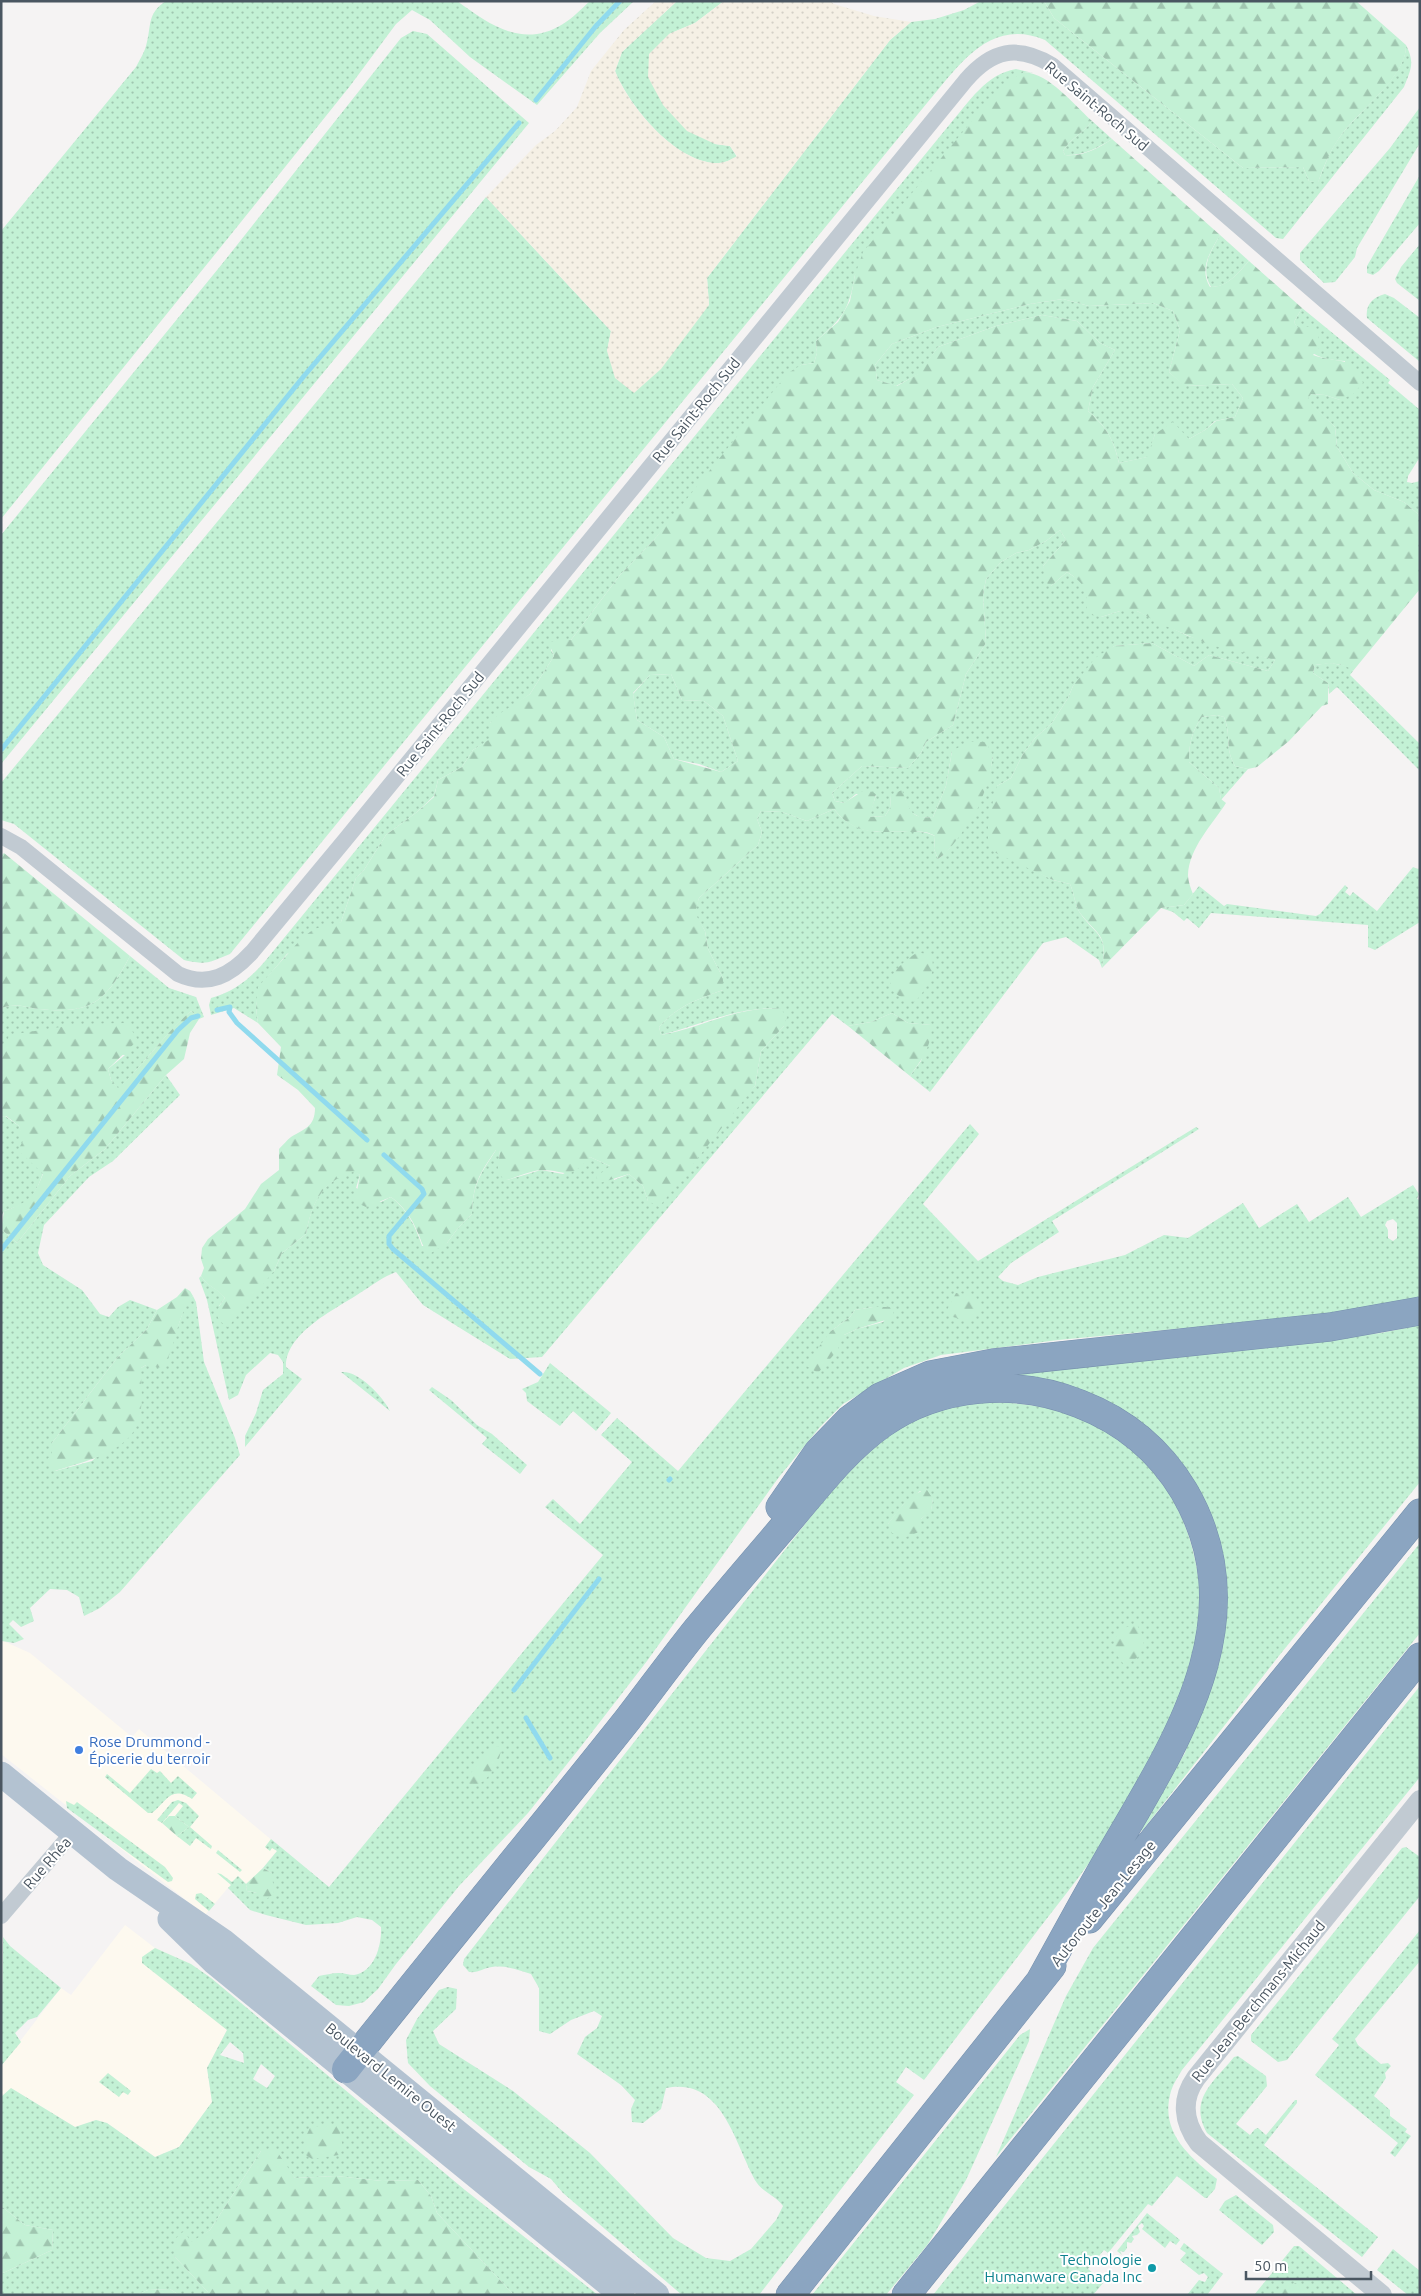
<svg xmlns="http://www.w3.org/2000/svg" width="1421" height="2296" font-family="Ubuntu,sans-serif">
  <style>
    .commercial { fill: #fdf9ef }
    .green { fill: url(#green-dots); fill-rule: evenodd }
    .forest { fill: url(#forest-firs); fill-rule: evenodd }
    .sand { fill: url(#sand-dots) }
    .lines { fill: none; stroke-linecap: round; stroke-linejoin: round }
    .stream { stroke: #90daee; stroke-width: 5 }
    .motorway-casing { stroke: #7690ad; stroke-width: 29 }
    .minor { stroke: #c1cad2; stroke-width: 16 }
    .tertiary { stroke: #c1cad2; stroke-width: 20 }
    .primary { stroke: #b3c2d1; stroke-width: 25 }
    .motorway { stroke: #8ba5c1; stroke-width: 28 }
    .shop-dot { fill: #3f7fe0; stroke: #fff; stroke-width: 2 }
    .culture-dot { fill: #0f9aa8; stroke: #fff; stroke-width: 2 }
    .labels { text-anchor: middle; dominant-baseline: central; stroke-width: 4; stroke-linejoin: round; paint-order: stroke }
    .street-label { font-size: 15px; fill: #4a5661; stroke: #fff }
    .shop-label { font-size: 15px; fill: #366cbe; stroke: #fff; text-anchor: start }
    .culture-label { font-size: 15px; fill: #0d838f; stroke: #fff; text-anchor: end }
  </style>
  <defs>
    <pattern id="green-dots" width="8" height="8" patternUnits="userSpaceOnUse" patternTransform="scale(1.25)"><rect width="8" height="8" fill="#c3f1d5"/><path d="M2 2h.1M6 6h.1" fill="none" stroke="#a0c6b0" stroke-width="1.8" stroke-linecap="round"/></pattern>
    <pattern id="forest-firs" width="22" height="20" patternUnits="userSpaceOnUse" patternTransform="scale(1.25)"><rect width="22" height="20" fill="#c3f1d5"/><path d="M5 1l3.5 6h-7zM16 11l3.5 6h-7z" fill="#a0c6b0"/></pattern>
    <pattern id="sand-dots" width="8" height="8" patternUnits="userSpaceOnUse" patternTransform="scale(1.25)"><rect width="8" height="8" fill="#f5f0e5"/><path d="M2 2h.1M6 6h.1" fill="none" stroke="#d4d0c7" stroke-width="1.8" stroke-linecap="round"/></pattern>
  </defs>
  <rect width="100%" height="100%" fill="#f5f3f3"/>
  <path class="commercial" d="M1 1640 30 1653 132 1737 139 1729 280 1847 255 1877 246 1884 238 1876 205 1915 1 1754Z
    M125 1925 155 1948 191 1964 244 2006 227 2030 207 2068 212 2102 179 2147 155 2157 107 2123 96 2120 75 2127 11 2088 1 2097V2066L61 1988 71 1995Z"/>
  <path class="green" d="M166 1H457C490 25 523 49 563 24 573 18 581 9 590 1H634L600 33 537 105 470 57 430 20 412 10 396 24 350 86 216 253 1 519V231L136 67C139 61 144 53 146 46 152 26 146 14 166 1Z
    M677 1H724L695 23 669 34 715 144 730 146 737 157C732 159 725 163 719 163 677 165 629 106 615 71L622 52Z
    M981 1H1044L1054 18 1243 168 1303 167 1309 181 1318 182C1325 165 1330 149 1342 134 1360 110 1407 75 1406 45 1415 63 1411 69 1404 87L1283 239 1276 238 1045 40C989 17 959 66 927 103L230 954C208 963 207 965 184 960L14 824 1 820V783L486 197 611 331 607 351 709 305 707 278 890 40 911 22 935 19 964 10Z
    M413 31 427 34 529 123 1 764V535L222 264 401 38Z
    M1016 69 1033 73 1024 72 855 275C849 310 843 318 816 341L817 353 814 363 801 365 653 541 620 575 571 640H556L551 650 554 656 530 694 490 723 491 739 473 750 462 767 438 780 434 796 417 812 386 835 364 870 356 878 341 922 287 954 259 987 256 1008 258 1023 234 1008 211 1015 209 1005 211 998C234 992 251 978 266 960L950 124C969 102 986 74 1016 69Z
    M1420 107V143L1357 248 1355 257 1335 282 1324 283 1300 260V253L1390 148Z
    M1092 121 1112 139C1098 148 1083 156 1065 155L1063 151C1070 139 1084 132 1092 121Z
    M1420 175V223L1379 271 1373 275 1367 273V266Z
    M1220 235 1249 261C1238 273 1228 287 1211 287 1200 269 1210 252 1220 235Z
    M1420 244V301L1397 283 1395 279 1401 267Z
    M1385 294 1394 298 1420 318V362L1367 318C1365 305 1373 297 1385 294Z
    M1063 299 1089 306 1153 303 1173 311 1180 330 1169 372 1185 386 1232 384 1243 398 1235 417 1215 421 1205 430 1189 439 1155 434 1148 457 1119 463C1114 440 1106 426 1088 411L1093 387 1115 350 1100 343 1077 321 1042 315 996 326 938 347 919 374 896 386 877 380 875 365 892 344 937 327 1030 304Z
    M1302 308 1390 380 1388 383 1420 410V457L1408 476 1407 482 1412 483 1420 481V519L1418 514 1404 502 1374 490 1353 473 1337 447 1335 427 1306 400 1311 394 1325 395 1340 400 1345 361C1308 358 1311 353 1294 322Z
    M1060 530 1066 540 1043 566 1051 586 1067 572 1082 582 1101 617 1120 611H1137L1188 636 1275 660 1268 671 1209 655 1194 666 1152 643 1114 646 1073 686 1068 698 1052 723 1035 738 1023 754 1011 778 997 786 1016 861 1053 880 1070 884C1074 892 1075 906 1080 913 1097 937 1108 933 1102 968L1099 960 1066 937 1043 943 930 1092 910 1076 921 1061 931 1025 908 1023 892 1013 871 1022 848 1026 832 1014 542 1357 510 1359 423 1305 396 1272C383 1277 374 1284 363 1291 338 1308 285 1332 286 1367L302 1379 245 1447V1436L256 1413 263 1390 283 1374V1362L278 1355 270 1353 246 1375 238 1395 229 1400 207 1300 199 1278 201 1276C208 1287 218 1288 225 1298L219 1306 274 1271 282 1253 306 1234C312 1202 321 1182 353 1171L360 1175 356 1188 381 1202 391 1197C407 1209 416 1227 422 1246L447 1243 458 1228 472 1214C473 1183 480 1175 496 1150H500L499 1161 507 1180 541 1170 563 1174 590 1157 610 1166 614 1180 629 1174 643 1186 648 1201 755 1086 761 1051 784 1026 781 1009C740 1005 701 1025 661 1035L659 1027C677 1006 698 999 723 990V978L708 949 705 931 694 913 699 898 758 845 762 832 757 819 761 811 782 812 807 821 834 809C855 836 877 831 909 832 920 832 925 831 935 836L934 849 938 859C947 853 952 845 958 836 980 806 987 792 993 756L952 751 946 786 933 817 921 818 909 811 905 798 891 795 890 808 885 816 869 817 876 795 856 794 845 803 835 801 832 793 862 766 908 768 921 753 926 742 953 725 966 674 986 643 983 595 986 579 1001 562 1016 553 1029 550 1046 541Z
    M1329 663 1349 666 1353 671 1350 675 1420 744V771L1337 687 1329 694 1328 683 1313 673 1315 665Z
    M671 674 682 700 704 701 723 716 738 761 721 772 699 764 674 759 664 737 637 720 633 694 650 675Z
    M1217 715 1224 717C1232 737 1224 746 1235 766L1248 769 1221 800 1219 788 1189 762C1189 745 1191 732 1202 717Z
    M1413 867 1418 869 1420 868V922L1375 950 1368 947V925L1211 913 1199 928 1187 918 1184 921 1173 912 1161 908 1184 905 1199 886 1224 906 1227 904 1316 916 1320 914 1345 885 1348 888 1345 892 1350 896 1353 892 1377 911Z
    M130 956 169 988 196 997 204 1017 199 1019 191 1011C164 1035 144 1064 118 1089L111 1080 108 1069 125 1055 1 1050V1008C20 1003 21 1007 39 1009 92 1015 106 1001 130 956Z
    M166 1075 180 1095 113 1161 89 1177 44 1225 38 1253 43 1265 82 1290 100 1314 109 1317 118 1307 130 1300 157 1310 147 1329 117 1358 52 1443 55 1471 92 1461 140 1415 141 1368 146 1365 178 1326 186 1303 193 1296 196 1302 204 1362 235 1438 240 1455 120 1592 100 1608 84 1616 79 1597 67 1590 50 1589 30 1608 34 1621 21 1627 13 1620 9 1624 24 1639 14 1643 2 1641 1 1229 17 1243 70 1176 105 1149Z
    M5 1116 19 1126 34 1163 43 1173C34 1198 30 1203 4 1211L1 1218V1117Z
    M970 1124 979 1134 923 1204 978 1261 1196 1127 1199 1129 1052 1221 1059 1232 1011 1263 998 1277 1003 1281 1018 1285 1038 1277 1125 1255 1164 1235 1188 1238 1243 1203 1259 1228 1297 1204 1309 1222 1348 1197 1361 1217 1413 1185 1419 1194 1417 1199 1420 1200V1298L1324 1315 1058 1340 941 1355 904 1368 843 1404 820 1427 779 1477 647 1661 579 1749 528 1813 459 1886 396 1964 378 1989 364 2002 349 2006 336 2005 311 1986 319 1976C325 1975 332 1973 339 1973 344 1973 349 1975 354 1975 375 1972 382 1944 381 1927L372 1920 357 1917 338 1923 306 1925 266 1915 250 1910 228 1888 231 1885 217 1873 221 1874 232 1882 238 1876 246 1884 247 1891 257 1893 272 1873 263 1868 277 1851 272 1848 270 1851 265 1847 271 1839 329 1887 603 1555 545 1507 553 1499 580 1524 632 1462 601 1435 617 1418 678 1471ZM1393 1219 1397 1223V1238L1393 1241 1388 1238V1230L1385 1225 1387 1221ZM873 1307H895L883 1322 857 1329 844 1335 831 1331 850 1317 855 1310Z
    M1420 1325V1482L1278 1657 1142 1831 1138 1827 1185 1753 1225 1584 1222 1554 1205 1507 1063 1385H924L1381 1333Z
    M550 1363 611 1413 596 1431 573 1411 560 1426 527 1401 526 1393 522 1389 538 1382Z
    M341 1372C358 1370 383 1396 390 1411Z
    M432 1387 451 1400 477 1425 492 1434 527 1465 520 1474 482 1444 487 1438 429 1390Z
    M983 1402C1057 1402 1122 1421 1165 1486 1190 1524 1202 1574 1201 1619 1200 1628 1197 1637 1196 1646 1188 1686 1171 1722 1151 1758 1140 1779 1130 1801 1117 1821 1094 1859 1065 1895 1038 1930 1000 1980 962 2030 924 2080L906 2067 896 2082 914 2095 759 2295H682L563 2193 551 2179 529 2167 430 2086 408 2063 406 2040 417 2019 439 1990 448 1987 457 1989 456 2009 433 2031 439 2044 513 2091 590 2153 673 2238 706 2258 730 2261 751 2249 776 2220 783 2206C776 2196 763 2192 757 2183 735 2147 724 2076 666 2088L661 2109 643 2123 632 2122 631 2109 635 2100 621 2085 577 2054 585 2037 597 2028 602 2016 594 2011 571 2020 550 2034 539 2031V1988L531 1974C519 1970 505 1965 492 1967 483 1968 479 1973 469 1972L463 1965 464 1959 842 1477C872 1446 902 1421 944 1408 956 1404 970 1404 983 1402ZM920 1491 933 1499 931 1510 921 1519 888 1524 903 1505Z
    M1420 1543V1633L996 2157 1066 1996 1093 1948Z
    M1420 1686V1777L1182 2070C1178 2077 1173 2084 1171 2091 1159 2132 1189 2156 1217 2179L1215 2189 1207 2198H1205L1177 2176 1152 2206 1148 2204 1108 2253 1104 2250 1088 2269 1104 2282 1093 2295H933Z
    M151 1769 157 1773 160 1771 171 1783 178 1776 197 1793 192 1799C171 1785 167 1801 152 1813H148L105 1777 107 1774 130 1793Z
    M178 1800 186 1803 199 1816 190 1827 212 1846 211 1849 196 1838 190 1846 177 1836 189 1827 175 1816 183 1806 179 1803 162 1823 157 1820 172 1802Z
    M66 1801 74 1805 77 1802 165 1867 173 1878 172 1881 168 1882 67 1808Z
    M1406 1847 1420 1857V1896L1287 2060 1278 2062 1251 2041V2035L1402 1848Z
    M218 1850 242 1870 240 1872 216 1853Z
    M201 1893 215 1904 209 1911 195 1899 196 1894Z
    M1420 1930V1961L1355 2039 1358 2045 1381 2064 1388 2063 1391 2066 1385 2073 1386 2078 1374 2096 1390 2110V2116L1407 2129 1405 2132 1411 2136 1395 2157 1390 2153 1398 2143 1315 2075 1339 2045 1332 2039Z
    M3 1937 10 1946 61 1988 37 2017 28 2020 15 2033 21 2042 1 2066Z
    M155 1948 191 1964 211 1978 465 2190 598 2295H514L437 2213 431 2196 418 2180 382 2181 336 2176 295 2178 283 2163 261 2151 210 2230 174 2256 208 2292V2295H179L170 2289 148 2290 136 2295H1V2274L52 2250 53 2230 25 2225 1 2206V2097L11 2088 75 2127 96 2120 107 2123 155 2157 179 2147 212 2102 207 2068 227 2030 142 1963V1957ZM230 2042 243 2053 244 2063 220 2055ZM261 2064 275 2076 267 2088 253 2079Z
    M1030 2029 1029 2041 966 2180 928 2244 886 2295H812L1020 2035Z
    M1238 2056 1266 2076 1267 2086 1236 2124 1250 2135 1255 2129 1258 2128 1266 2135 1295 2100H1297V2103L1264 2145 1378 2237 1362 2257 1207 2133C1188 2099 1214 2082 1234 2057Z
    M108 2073 131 2091 128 2095 123 2092 119 2097 99 2082Z
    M1236 2195 1273 2225 1274 2232 1262 2245 1219 2210 1225 2201Z
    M1147 2213 1180 2240 1176 2245 1170 2241 1165 2248 1142 2229 1144 2226 1142 2223 1138 2226 1140 2232 1137 2235 1132 2236 1134 2239 1131 2243 1127 2242V2248L1124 2252 1120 2251 1122 2255 1117 2251Z
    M1184 2243 1223 2274 1207 2295H1187L1199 2280 1205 2282 1208 2277 1204 2273 1199 2275 1180 2260 1186 2253 1180 2249Z
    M1294 2246H1299L1357 2295H1254Z
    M1393 2249 1420 2271V2295H1408L1377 2270Z"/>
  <path class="forest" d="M1044 1H1356L1406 45C1408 75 1360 110 1342 134 1331 149 1324 165 1318 183L1309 181 1303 167 1243 168 1054 18Z
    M1024 72C1050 74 1073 104 1092 121 1084 132 1070 139 1063 151L1065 155C1082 157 1099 148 1112 139L1220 235C1210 252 1199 269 1210 287 1228 287 1238 273 1249 261L1302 308 1294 322 1297 327H1312L1318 334 1320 347 1313 355C1337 364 1353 354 1363 383L1353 394 1340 400 1325 395 1311 394 1307 400 1335 427 1337 447 1353 473 1374 490 1404 502 1418 514 1420 519V589L1353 671C1344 662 1327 663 1315 665L1313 673 1328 683V704L1322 706 1289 741 1257 767 1248 769 1235 766C1224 746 1232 737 1224 717L1217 715 1202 717C1191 732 1189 745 1189 762L1219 788 1221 799 1226 803C1212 825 1189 848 1188 875 1188 881 1191 889 1193 894L1184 905 1161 908 1102 968C1108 933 1098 936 1080 913 1075 906 1074 892 1070 884L1053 880 994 852 988 840V821L997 786 1011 778 1023 754 1035 738 1052 723 1068 698 1073 686 1095 658 1114 646 1152 643 1194 666 1209 655 1268 671 1275 660 1210 645 1161 624 1137 611H1120L1101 617 1087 614C1087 591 1087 585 1067 572L1051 586 1045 582 1043 566 1066 540 1060 530 1046 541 1029 550 1016 553 1001 562 986 579 983 595 986 643 966 674 953 725 926 742 921 753 908 768 862 766 832 793 835 801 844 803 866 789 876 794 870 817 885 816 890 808 891 795 902 790C910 808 909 820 933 817L946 786 952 751 968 742H986L993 756 989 780 978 808 959 837 946 853 938 859 934 849 935 836C925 830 920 832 909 832 876 831 856 837 834 809L807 821 782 812 761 811 757 819 762 832 758 845 699 898 695 913 705 931 708 949 723 978V990C698 999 677 1006 659 1027L661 1035C702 1028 739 1005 781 1009L787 1017 784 1026 761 1051 755 1086 659 1207 648 1201 643 1186 629 1174 600 1183 596 1177 610 1166 590 1157C566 1183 570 1170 541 1170 530 1171 517 1177 507 1180L497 1175 500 1151 496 1150C479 1174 473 1184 472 1214L458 1228 447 1243 431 1253C420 1245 423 1243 417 1231 412 1218 402 1205 391 1197L366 1207 355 1202 360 1175 353 1172C321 1182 312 1203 306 1234L282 1253 274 1271 228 1327C213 1318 215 1311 225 1298 217 1288 208 1287 201 1276L204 1268 201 1259 202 1248 208 1239 245 1209 261 1184 279 1170V1149C283 1145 287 1140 291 1137 304 1129 315 1127 315 1108L298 1090 277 1075 281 1047 258 1023 256 1008 258 987 302 938 314 929 341 922 356 878 364 870 386 835 417 812 434 797 438 780 462 767 473 750 490 739V723L499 714 530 694 554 656 549 643 556 640H571L620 575 653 541 788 373 801 365 814 363 817 353 816 341 838 322 850 301 855 275 863 252 1001 86ZM1063 299 1089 306 1153 303 1173 311 1180 330 1169 372 1184 386 1232 384 1243 398 1235 417 1216 421 1205 430 1189 439 1173 422 1155 434 1147 457 1119 463C1113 438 1107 428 1088 411L1093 387 1115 350 1100 343 1077 321 1042 315 996 326 938 347 918 374 897 386 877 380 875 365 892 344 937 327 1030 304ZM671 674 682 700 704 701 723 716 738 761 721 772 674 759 664 737 637 720 633 693 650 675Z
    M4 853 130 956C106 1001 92 1015 39 1009 21 1007 20 1003 1 1008V856Z
    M918 952 932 956C935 976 928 986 915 1002 872 991 893 968 918 952Z
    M191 1011 199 1019 190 1033 184 1059 166 1075 105 1149 70 1176 17 1243 1 1229 4 1211C28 1203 34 1197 43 1174L18 1150 23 1141 19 1126 6 1116 1 1117V1050H5L9 1035 80 1024 127 1023 138 1040 108 1069 111 1080 118 1088C145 1064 164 1034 191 1011Z
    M892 1013 908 1023 932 1025C931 1047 923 1058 910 1076L848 1026 871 1022Z
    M185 1288 190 1291 193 1296C176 1316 177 1345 163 1368L146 1365 141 1368C141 1383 143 1400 140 1415 134 1452 85 1461 55 1471L46 1460 52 1455V1443L117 1358 147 1329 157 1310 177 1297Z
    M956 1293 975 1295 982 1310C973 1322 966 1320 953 1317L947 1310Z
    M873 1307H895L892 1318 857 1329 844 1335 837 1351 818 1373 805 1365 831 1331 850 1317 855 1310Z
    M927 1490 933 1499 931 1511 921 1519 919 1532 906 1537 892 1533 888 1524C898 1511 910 1492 927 1490Z
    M1137 1625 1145 1639 1138 1657 1125 1666C1113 1650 1109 1645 1122 1628Z
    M498 1746 501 1749C500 1764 487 1783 472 1787L468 1782 469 1775 492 1748Z
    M169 1816H175L189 1827 177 1836 162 1823Z
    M263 1868 272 1873 274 1894 265 1900 257 1893 247 1891 246 1884Z
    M324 2125 339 2126 343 2149 339 2155 312 2159 304 2154 305 2138 310 2128Z
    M274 2147 295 2178 336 2176 382 2181 418 2180 431 2196 437 2213 514 2295H208V2292L174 2256V2240L184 2231 191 2242 210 2230 261 2151Z
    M1 2206 25 2225 53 2230 52 2250 1 2274Z
    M1295 2283 1305 2288 1310 2295H1276L1279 2288Z
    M170 2289 179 2295H136L148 2290Z"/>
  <path class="sand" d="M656 1H677L622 52 615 71C628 106 678 165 719 163 725 163 732 159 737 156L730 146 715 144 687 131 663 105 648 77 649 54 669 34 695 23 724 1H830L834 4 874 16 911 22 890 40 707 278 709 305 661 369 634 393 615 378 607 351 611 331 486 197 536 145 555 131 577 107 591 71 624 30Z"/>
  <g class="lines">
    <path class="stream" d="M536 100 596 26 620 1
      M1 750 304 376 519 123
      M217 1010 230 1007 229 1012 237 1023 367 1140
      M384 1155 422 1189 424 1194 389 1236V1244L393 1249 540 1374
      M1 1250 178 1030 191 1018 198 1016
      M669 1480 670 1479
      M514 1690 599 1579
      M526 1718 550 1758"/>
    <g class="motorway-casing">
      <path id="motorway" d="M780 1507 818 1452 849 1420 880 1397 930 1375 993 1363 1330 1327 1420 1311
        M1089 1919 1420 1513
        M346 2069C439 1951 535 1836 628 1719 651 1689 673 1659 697 1629 726 1594 756 1559 786 1524 816 1489 844 1451 882 1424 939 1384 1016 1378 1080 1404 1124 1421 1160 1451 1184 1491 1259 1619 1175 1743 1112 1852 1087 1895 1064 1938 1040 1981
        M790 2295 1052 1966
        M906 2295 1420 1657"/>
    </g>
    <path class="minor" d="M1 836 21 847 178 974C208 988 231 975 252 952L345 840 966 80C992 50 1017 44 1052 65L1420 383
      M1 1916 73 1832"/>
    <path class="tertiary" d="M1382 2295 1199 2143C1183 2122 1181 2099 1196 2078L1420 1800"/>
    <path class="primary" d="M1 1774 118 1869 223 1941 657 2295
      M170 1919 214 1962 622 2295"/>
    <use href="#motorway" class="motorway"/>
  </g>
  <circle class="shop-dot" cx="79" cy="1750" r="5"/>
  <circle class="culture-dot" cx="1152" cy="2268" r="5"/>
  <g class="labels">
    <g class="street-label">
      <text transform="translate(1097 106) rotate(40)">Rue Saint-Roch Sud</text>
      <text transform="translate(696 410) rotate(-51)">Rue Saint-Roch Sud</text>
      <text transform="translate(440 724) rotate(-51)">Rue Saint-Roch Sud</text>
      <text transform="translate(47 1863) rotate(-49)">Rue Rhéa</text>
      <text transform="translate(1103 1903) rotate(-51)">Autoroute Jean-Lesage</text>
      <text transform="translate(1258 2001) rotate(-51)">Rue Jean-Berchmans-Michaud</text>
      <text transform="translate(391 2077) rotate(39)">Boulevard Lemire Ouest</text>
    </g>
    <g class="shop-label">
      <text x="89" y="1741">Rose Drummond -<tspan x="89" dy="17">Épicerie du terroir</tspan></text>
    </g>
    <g class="culture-label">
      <text x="1142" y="2259">Technologie<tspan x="1142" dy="17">Humanware Canada Inc</tspan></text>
    </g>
  </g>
  <rect width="1421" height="2296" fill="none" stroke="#4a5661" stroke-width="5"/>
  <path d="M1246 2271v8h125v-8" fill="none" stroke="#4a5661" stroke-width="2.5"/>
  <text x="1254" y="2271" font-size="15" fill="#4a5661" stroke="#ffffff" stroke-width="4" paint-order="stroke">50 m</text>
</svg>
